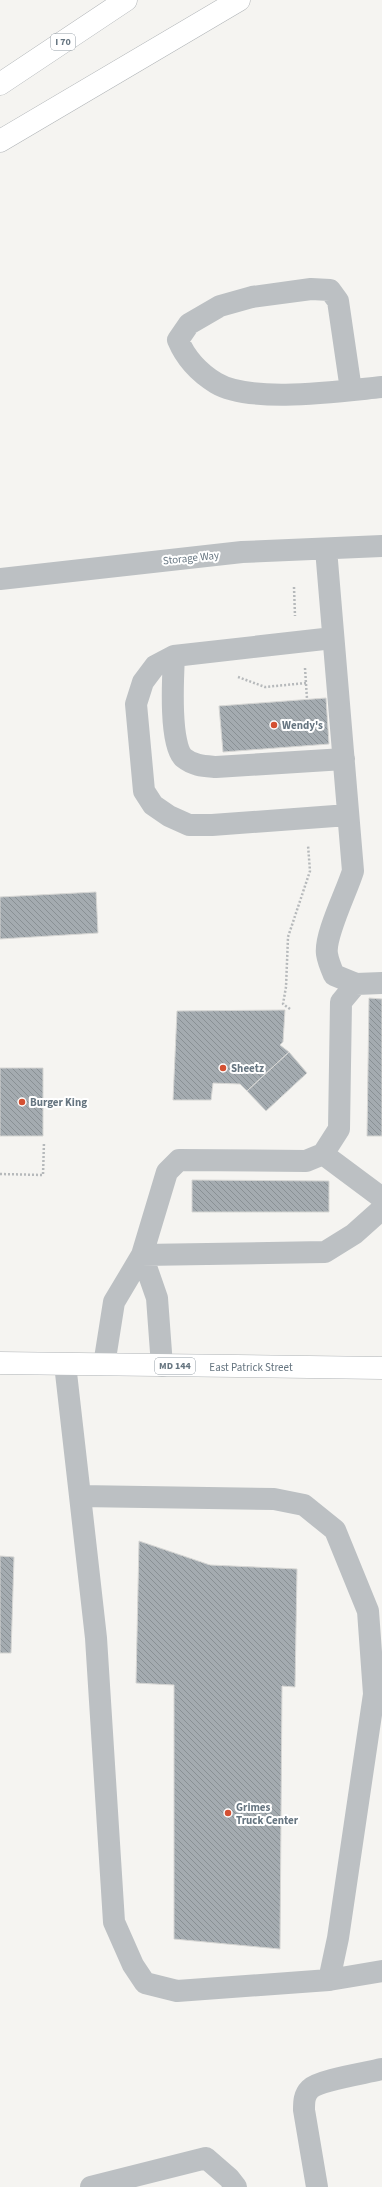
<svg xmlns="http://www.w3.org/2000/svg" width="382" height="2187" font-family="'Source Sans 3',sans-serif">
  <style>
    .building { fill: url(#building-back-hatch); stroke: #d6d6d4 }
    .lines { fill: none; stroke-linecap: round; stroke-linejoin: round }
    .major-casing { stroke: #b0b4b7; stroke-width: 23 }
    .highway-casing { stroke: #afb3b6; stroke-width: 23 }
    .path { stroke: #b6b9bb; stroke-width: 2.5; stroke-dasharray: 2 2; stroke-linecap: butt }
    .minor { stroke: #bcc0c3; stroke-width: 22 }
    .major { stroke: #fff; stroke-width: 22 }
    .highway { stroke: #fff; stroke-width: 22 }
    .poi-dot { fill: #d45032; stroke: #fff; stroke-width: 1.5 }
    .labels { text-anchor: middle; dominant-baseline: central; stroke-width: 4; stroke-linejoin: round; paint-order: stroke }
    .shield { fill: #fff; stroke: #949ea6; stroke-width: 1 }
    .shield-label { font-size: 10px; font-weight: bold; fill: #667580 }
    .street-label { font-size: 11px; fill: #667580; stroke: #fff }
    .poi-label { font-size: 11px; font-weight: bold; fill: #667580; stroke: #fff; text-anchor: start }
  </style>
  <defs>
    <pattern id="building-back-hatch" width="6" height="6" patternUnits="userSpaceOnUse"><rect width="6" height="6" fill="#a4abb0"/><path d="M-1 5l2 2M0 0l6 6M5-1l2 2" fill="none" stroke="#899094"/></pattern>
  </defs>
  <rect width="100%" height="100%" fill="#f5f4f1"/>
  <path class="building" d="M326 698 329 744 223 752 219 706Z
    M96 892 98 933 0 939V897Z
    M369 998 382 999V1136H367Z
    M285 1010 283 1042 280 1045 289 1052 247 1091 240 1084 213 1083 211 1100H173L177 1011Z
    M289 1052 307 1073 266 1111 247 1091Z
    M0 1068H43V1136H0Z
    M192 1180 329 1181V1212H192Z
    M139 1541 210 1565 297 1569 295 1687 282 1686 280 1949 174 1939V1685L136 1683Z
    M0 1556 14 1557 11 1653H0Z"/>
  <g class="lines">
    <g class="major-casing">
      <path id="major" d="M0 1363 382 1368"/>
    </g>
    <g class="highway-casing">
      <path id="highway" d="M0 84 126 0
        M0 141 239 0"/>
    </g>
    <path class="path" d="M294 587 295 616
      M305 668 307 699
      M238 677 265 687 306 683
      M290 1009 283 1004 286 987 288 937 310 871 308 845
      M0 1174 43 1175 44 1142"/>
    <path class="minor" d="M351 390 338 301 330 290 311 289 252 297 220 306 189 324 178 340C186 359 198 372 216 383 251 404 341 391 382 387
      M326 549 353 871C347 891 324 936 327 954 328 961 331 968 334 975L356 984 382 983
      M0 579 242 552 382 546
      M333 638 174 656 155 666 143 682 136 704 144 791 153 805 169 816 189 825H212L348 815
      M174 656C173 676 169 746 184 758 194 766 204 766 216 767L344 759
      M323 1154 382 1198
      M142 1255 325 1252 354 1234 382 1209
      M142 1255 157 1298 162 1366
      M65 1364 80 1496 274 1499 304 1505 335 1530 368 1611 374 1694 338 1938 329 1980 382 1971
      M104 1365 114 1302 142 1255 167 1172 179 1160 306 1161 323 1154 339 1129 341 1002 356 984
      M80 1496 96 1638 114 1922 133 1965 145 1983 177 1991 329 1980
      M91 2187 206 2158 229 2178 236 2187
      M317 2187 304 2110C304 2102 304 2095 310 2089 319 2080 367 2073 382 2069"/>
    <use href="#major" class="major"/>
    <use href="#highway" class="highway"/>
  </g>
  <g class="poi-dot">
    <circle cx="274" cy="725" r="4"/>
    <circle cx="223" cy="1068" r="4"/>
    <circle cx="22" cy="1102" r="4"/>
    <circle cx="228" cy="1813" r="4"/>
  </g>
  <g class="labels">
    <g class="shield">
      <rect x="51" y="34" width="24" height="16" rx="3"/>
      <rect x="155" y="1358" width="40" height="16" rx="3"/>
    </g>
    <g class="shield-label">
      <text x="63" y="42">I 70</text>
      <text x="175" y="1366">MD 144</text>
    </g>
    <g class="street-label">
      <text transform="translate(191 558) rotate(-6)">Storage Way</text>
      <text x="251" y="1367">East Patrick Street</text>
    </g>
    <g class="poi-label">
      <text x="282" y="725">Wendy's</text>
      <text x="231" y="1068">Sheetz</text>
      <text x="30" y="1102">Burger King</text>
      <text x="236" y="1807">Grimes<tspan x="236" dy="13">Truck Center</tspan></text>
    </g>
  </g>
</svg>
